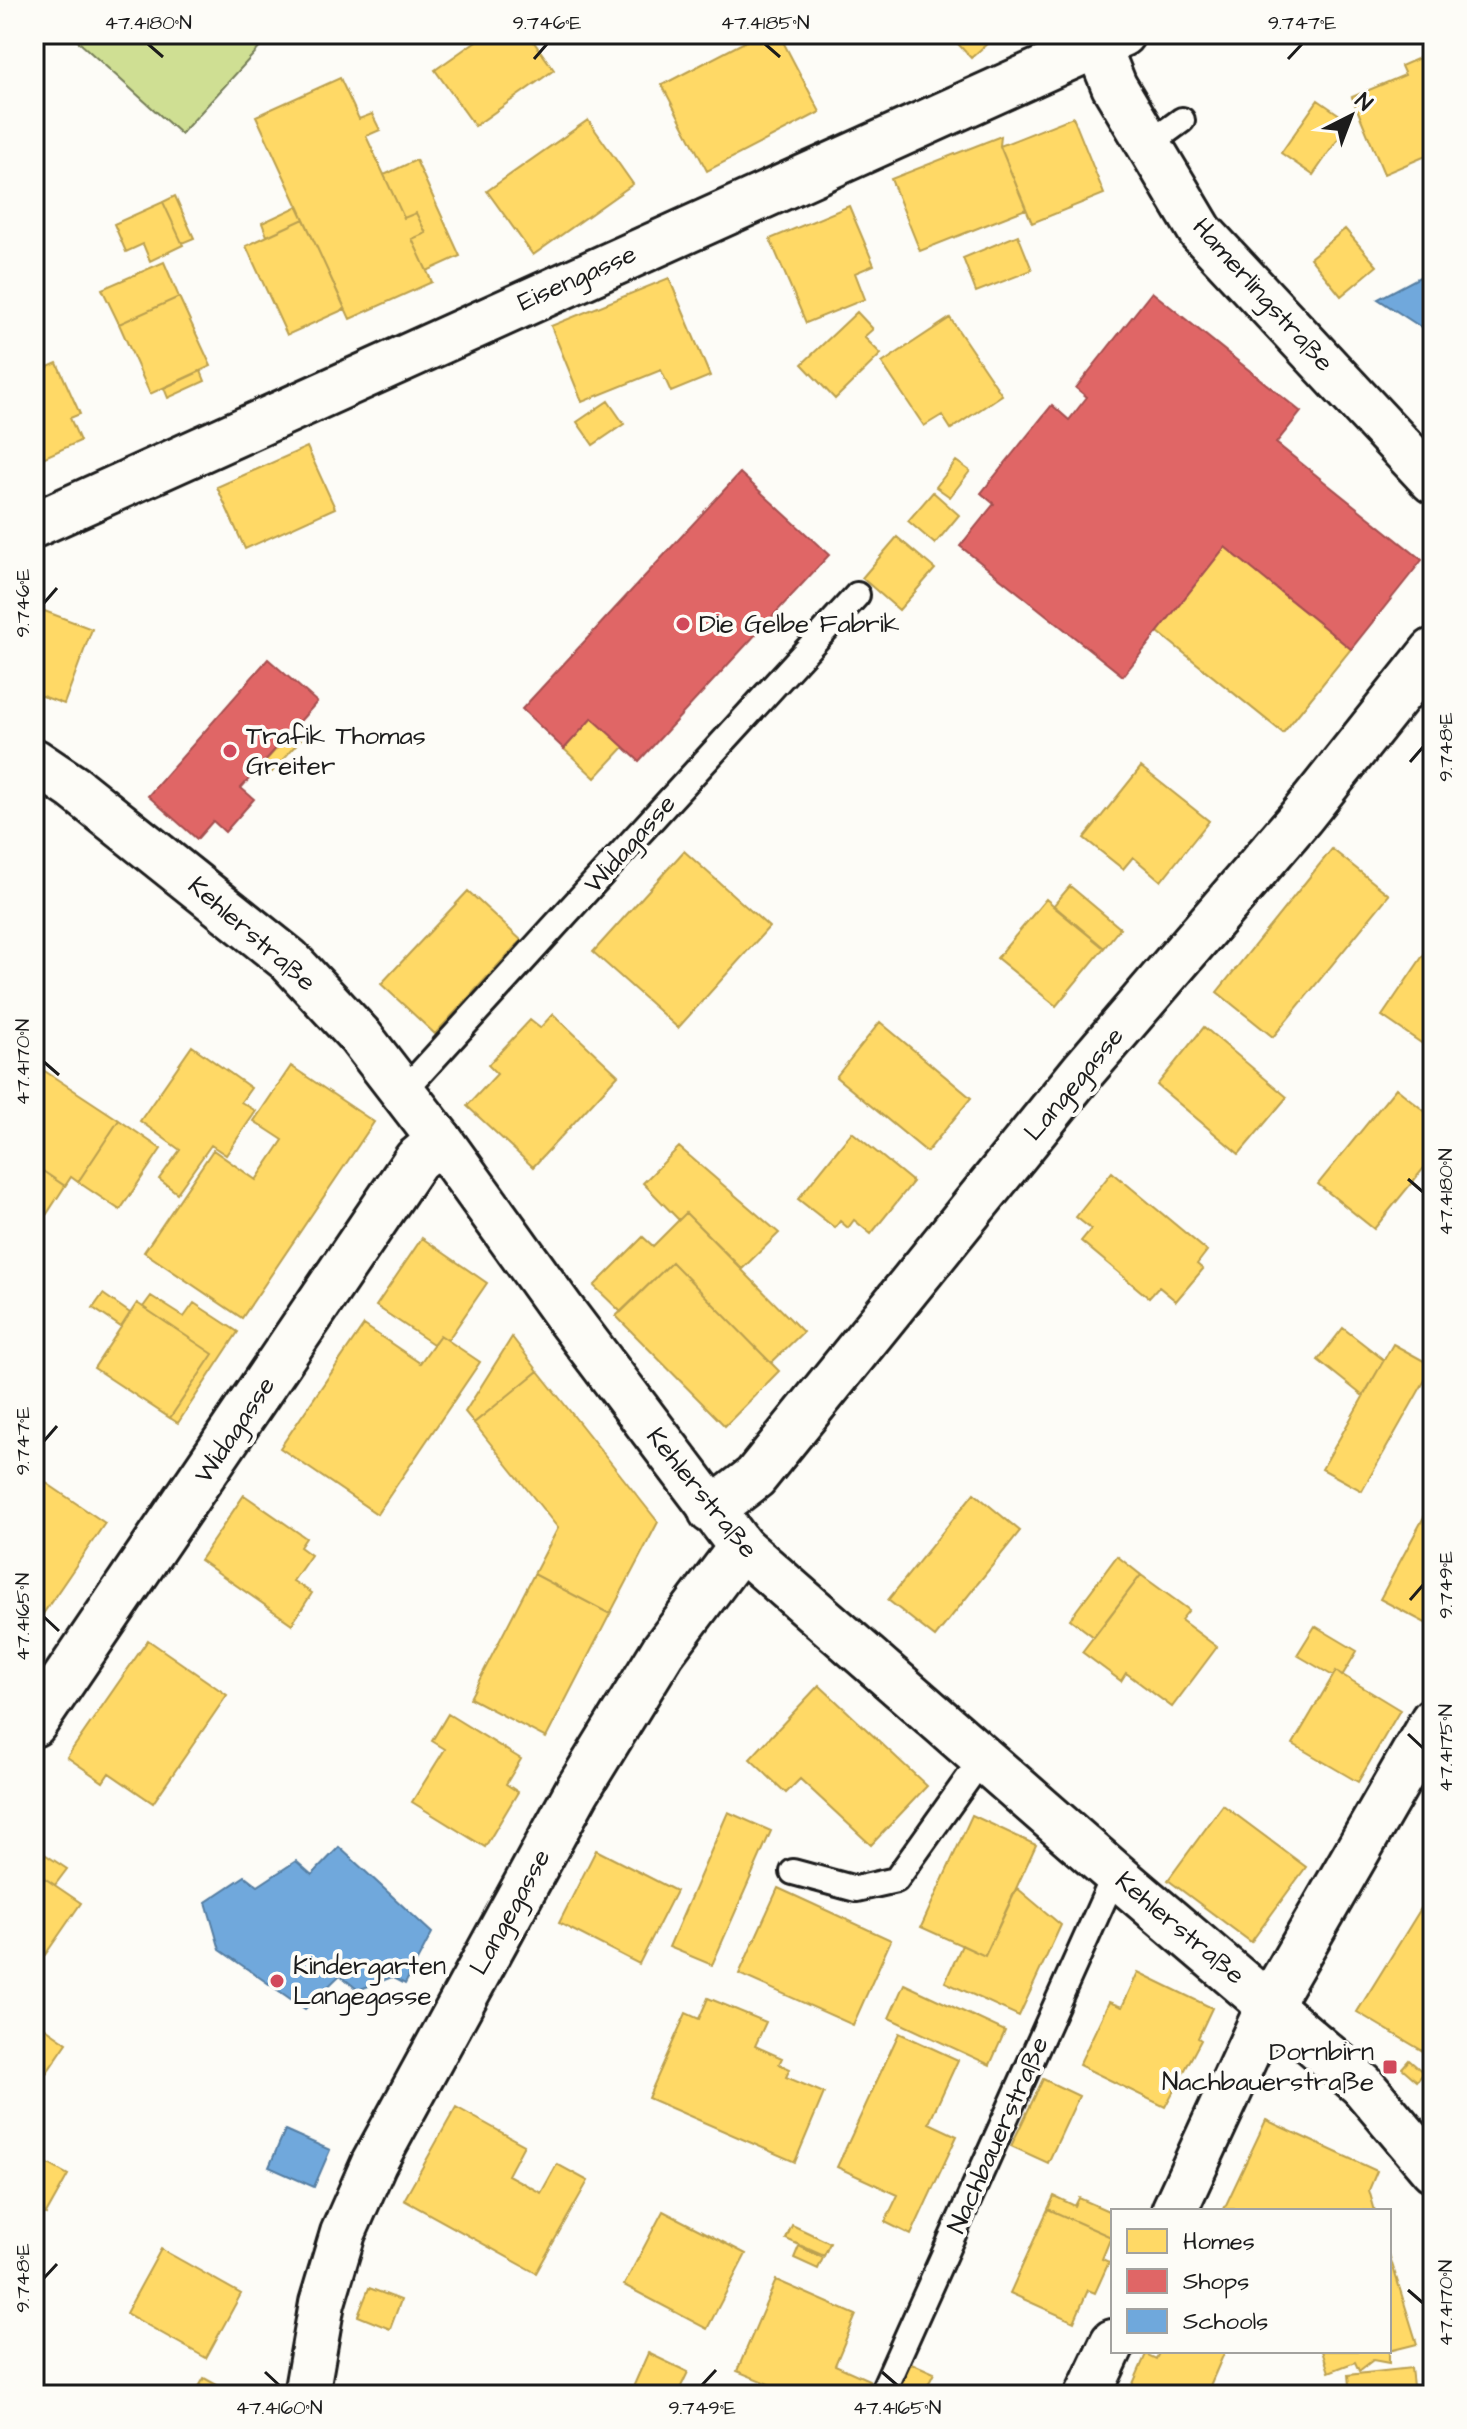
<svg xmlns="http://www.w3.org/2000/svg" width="1467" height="2429" font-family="'Architects Daughter',sans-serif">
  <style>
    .green { fill: #cfdf93; stroke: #767e58; stroke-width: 2 }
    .homes { fill: #ffd966; stroke: #bba050; stroke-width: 2 }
    .shops { fill: #e06666; stroke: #a55050; stroke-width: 2 }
    .schools { fill: #6fa8dc; stroke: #567ea2; stroke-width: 2 }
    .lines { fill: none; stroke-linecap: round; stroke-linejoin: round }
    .lane-casing { stroke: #1c1c1c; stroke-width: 30 }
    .street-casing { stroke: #1c1c1c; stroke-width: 50 }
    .secondary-casing { stroke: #1c1c1c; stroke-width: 50 }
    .lane { stroke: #fdfcf7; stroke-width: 24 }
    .street { stroke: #fdfcf7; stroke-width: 44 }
    .secondary { stroke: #fdfcf7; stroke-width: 44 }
    .ticks { fill: none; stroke: #1c1c1c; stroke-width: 3 }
    .poi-dot { fill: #d1495b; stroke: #fdfcf7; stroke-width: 3 }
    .labels { text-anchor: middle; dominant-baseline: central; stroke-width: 8; stroke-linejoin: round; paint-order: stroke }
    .street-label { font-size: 26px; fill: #1c1c1c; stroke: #fdfcf7 }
    .poi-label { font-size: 26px; fill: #1c1c1c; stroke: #fdfcf7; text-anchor: start }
    .neatline { fill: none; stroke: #1c1c1c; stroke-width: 3 }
    .ticks-label { font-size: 20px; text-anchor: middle; fill: #1c1c1c }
  </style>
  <rect width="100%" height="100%" fill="#fdfcf7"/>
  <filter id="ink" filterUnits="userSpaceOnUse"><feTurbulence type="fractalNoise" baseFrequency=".0125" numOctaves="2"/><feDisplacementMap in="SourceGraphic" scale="16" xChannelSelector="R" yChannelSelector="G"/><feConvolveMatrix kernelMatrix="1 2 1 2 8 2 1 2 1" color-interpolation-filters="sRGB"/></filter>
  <g filter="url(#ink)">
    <path class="green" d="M70 34H272L181 134Z"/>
    <path class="homes" d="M486 34H528L554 70 475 126 435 70Z
      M760 34H779L820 112 707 171 662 85Z
      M949 34H998L971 58Z
      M1433 52V153L1384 174 1352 97 1405 75 1401 66Z
      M340 78 359 119 372 114 380 130 366 136 404 218 416 213 426 233 412 239 432 282 350 319 256 116Z
      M1318 100 1350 122 1313 175 1281 153Z
      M1073 117 1104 194 1032 223 1000 146Z
      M588 120 633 184 533 255 487 191Z
      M1001 136 1000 146 1026 209 920 251 891 179Z
      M416 160 460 256 427 271 412 239 426 233 416 213 404 218 384 175Z
      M175 196 194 238 182 243 163 202Z
      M163 202 183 245 150 261 143 244 126 252 114 224Z
      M298 206 304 219 267 236 262 223Z
      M849 206 874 265 855 273 865 299 806 323 770 239Z
      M304 219 345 309 287 335 246 246Z
      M1345 229 1377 266 1341 296 1310 258Z
      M1018 235 1032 270 976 292 963 258Z
      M164 262 179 297 119 324 102 289Z
      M669 278 710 376 671 392 661 370 582 402 551 326Z
      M179 297 211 366 150 394 119 324Z
      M857 312 873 329 864 337 881 354 835 399 802 364Z
      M950 318 1002 395 951 429 942 415 924 426 882 363Z
      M57 363 80 414 70 418 80 441 34 462V373Z
      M201 371 205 381 168 398 164 388Z
      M608 401 624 424 593 445 577 422Z
      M307 447 335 508 245 549 217 487Z
      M956 461 970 471 950 497 936 487Z
      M933 492 959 515 935 544 908 521Z
      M897 537 935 569 899 610 862 578Z
      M1225 547 1351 649 1283 733 1158 632Z
      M34 607 92 629 64 704 34 693Z
      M592 718 624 747 595 778 564 749Z
      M289 735 301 739 272 772 259 768Z
      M1141 767 1209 821 1161 881 1133 857 1123 869 1084 838Z
      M1332 849 1389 895 1273 1037 1217 992Z
      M684 851 769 927 678 1028 593 952Z
      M1070 886 1120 928 1104 948 1053 906Z
      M468 891 521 940 435 1034 381 984Z
      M1046 899 1104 948 1056 1006 997 958Z
      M1433 941V1051L1382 1016Z
      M553 1014 618 1075 533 1167 467 1106 497 1074 488 1065 530 1020 540 1028Z
      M880 1022 971 1098 927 1152 836 1077Z
      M1204 1027 1287 1097 1239 1154 1157 1085Z
      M192 1046 251 1088 241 1102 256 1111 226 1155 211 1145 177 1193 159 1179 180 1150 140 1121Z
      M34 1064 119 1120 78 1182 71 1177 65 1186 34 1165Z
      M291 1066 374 1122 242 1318 144 1252 213 1150 256 1180 283 1140 254 1121Z
      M1396 1088 1433 1118V1157L1374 1229 1318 1184Z
      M119 1120 161 1149 120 1210 78 1182Z
      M852 1132 913 1182 871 1234 854 1220 848 1228 840 1221 835 1228 798 1199Z
      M679 1147 779 1233 742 1269 686 1213 679 1220 643 1183Z
      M34 1165 65 1186 41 1223 34 1218Z
      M1112 1172 1207 1251 1197 1264 1203 1269 1176 1301 1159 1287 1149 1298 1081 1241 1091 1229 1076 1217Z
      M686 1213 803 1332 771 1363 672 1262 621 1312 594 1286 643 1237 653 1246Z
      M422 1238 487 1283 448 1340 440 1335 433 1344 376 1306Z
      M672 1262 779 1371 725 1426 616 1316Z
      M103 1294 130 1313 121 1327 93 1308Z
      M151 1296 184 1317 194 1303 238 1332 178 1423 170 1418 213 1354 143 1307Z
      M137 1303 213 1354 170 1418 94 1368Z
      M364 1325 420 1363 440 1335 480 1362 377 1514 280 1448Z
      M1343 1328 1384 1360 1363 1396 1318 1360Z
      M512 1337 538 1371 474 1423 465 1412Z
      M1393 1344 1433 1366 1362 1491 1322 1469Z
      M538 1371 658 1522 610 1614 534 1574 558 1528 474 1423Z
      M39 1478 105 1523 34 1627V1486Z
      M974 1493 1020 1531 935 1637 888 1600Z
      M244 1495 306 1538 300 1547 311 1555 293 1581 312 1593 292 1624 200 1560Z
      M1433 1500V1627L1380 1599Z
      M1117 1556 1141 1575 1094 1637 1070 1619Z
      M534 1574 610 1614 546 1738 470 1698Z
      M1141 1575 1189 1610 1181 1620 1217 1647 1172 1707 1126 1673 1121 1681 1082 1652Z
      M1315 1626 1357 1651 1342 1676 1336 1671 1333 1676 1297 1655Z
      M148 1640 227 1695 153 1803 109 1773 103 1782 67 1757Z
      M1336 1671 1400 1710 1358 1782 1293 1744Z
      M819 1685 927 1786 871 1845 800 1779 786 1793 750 1759Z
      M448 1714 521 1759 506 1784 518 1792 485 1847 412 1802 445 1749 432 1741Z
      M1223 1805 1306 1867 1251 1942 1168 1880Z
      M728 1812 771 1831 712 1965 669 1947Z
      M972 1815 1036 1845 985 1956 921 1927Z
      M34 1847 67 1869 55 1885 34 1871Z
      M596 1850 676 1891 639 1964 559 1923Z
      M34 1871 81 1903 45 1955 34 1948Z
      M778 1888 891 1940 853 2025 739 1974Z
      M1017 1888 1061 1925 1019 2016 945 1982 962 1945 985 1956Z
      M1433 1889V2057L1357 2012Z
      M1138 1972 1212 2008 1198 2038 1201 2040 1165 2107 1079 2065 1109 2002 1122 2007Z
      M904 1984 1005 2031 990 2065 889 2018Z
      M708 1998 766 2022 755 2046 782 2058 779 2064 790 2069 786 2077 824 2093 795 2162 648 2098 686 2013 699 2019Z
      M34 2020 67 2043 34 2091Z
      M899 2033 958 2060 929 2123 957 2136 911 2235 885 2222 898 2195 837 2167Z
      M1409 2060 1424 2073 1417 2081 1402 2068Z
      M1043 2079 1079 2096 1048 2163 1011 2146Z
      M456 2107 524 2145 508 2175 541 2193 557 2164 588 2181 536 2273 404 2200Z
      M1266 2120 1377 2171 1369 2190 1375 2211 1224 2209Z
      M34 2156 68 2175 46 2214 34 2207Z
      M1054 2196 1075 2206 1079 2198 1113 2213 1111 2237 1048 2209Z
      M1048 2209 1111 2237 1102 2259 1109 2262 1095 2293 1088 2290 1074 2322 1010 2293Z
      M663 2211 746 2254 707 2329 624 2285Z
      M792 2225 830 2243 824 2256 786 2239Z
      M799 2246 823 2258 818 2269 794 2258Z
      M161 2249 241 2294 206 2358 126 2313Z
      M1389 2254 1417 2344 1389 2351V2363L1373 2360 1359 2371 1355 2362 1329 2372 1322 2351H1389Z
      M776 2280 856 2315 835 2365 869 2380 862 2395H772L776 2387 737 2371Z
      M369 2288 401 2300 390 2329 358 2316Z
      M1160 2351H1225L1206 2395H1128L1146 2354 1156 2359Z
      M648 2353 688 2372 677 2395 630 2394Z
      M909 2362 934 2373 923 2395H894Z
      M1411 2368 1414 2395H1350L1348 2375Z
      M204 2378 235 2395H194Z"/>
    <path class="shops" d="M1152 292 1301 412 1276 443 1422 560 1351 649 1225 547 1123 676 960 546 994 504 981 493 1052 405 1069 420 1087 397 1076 388Z
      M740 473 829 555 639 761 592 718 564 749 522 709Z
      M268 659 317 702 241 788 254 799 225 832 213 821 197 839 148 796Z"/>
    <path class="schools" d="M1433 270V335L1378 299Z
      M339 1847 432 1933 405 1984 392 1977 358 1990 340 1975 305 2009 220 1950 206 1902 245 1876 258 1886 296 1861 312 1875Z
      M285 2130 330 2150 314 2187 269 2167Z"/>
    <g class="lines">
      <g class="lane-casing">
        <path id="lane" d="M1149 144 1182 120
          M403 1092 857 595
          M793 1872 856 1889 896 1880 982 1759
          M881 2395 1115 1874"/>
      </g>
      <g class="street-casing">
        <path id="street" d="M1098 46 1114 86 1201 232 1433 481
          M711 1511 755 1477 1083 1071 1301 817 1433 651
          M34 1724 416 1160 440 1140
          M1174 2211 1270 2003 1433 1720
          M306 2395 322 2303 343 2233 374 2163 577 1791 663 1651 741 1547
          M1088 2395 1113 2342"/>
      </g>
      <g class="secondary-casing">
        <path id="secondary" d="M34 525 1122 34
          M34 761 74 788 289 960 359 1035 440 1140 562 1310 741 1547 1115 1874 1362 2085 1433 2169"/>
      </g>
      <use href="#lane" class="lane"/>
      <use href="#street" class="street"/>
      <use href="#secondary" class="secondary"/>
    </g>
  </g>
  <path class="ticks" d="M148 44 163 57M765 44 780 57M534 59 547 44M1288 59 1302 44M44 603 57 588M1410 762 1423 747M44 1062 59 1075M1408 1179 1423 1192M44 1441 57 1426M1410 1600 1423 1585M44 1617 59 1631M1408 1734 1423 1748M44 2278 57 2264M1408 2290 1423 2303M265 2372 279 2385M882 2372 897 2385M702 2385 716 2370"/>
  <g class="poi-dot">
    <circle cx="683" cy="624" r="8"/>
    <circle cx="230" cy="751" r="8"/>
    <circle cx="277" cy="1981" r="8"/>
    <rect x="1382" y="2059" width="16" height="16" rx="4"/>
  </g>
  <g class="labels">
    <g class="street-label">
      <text transform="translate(577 278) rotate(-24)">Eisengasse</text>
      <text transform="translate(1263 295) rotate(48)">Hamerlingstraße</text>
      <text transform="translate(630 844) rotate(-48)">Widagasse</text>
      <text transform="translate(252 934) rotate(41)">Kehlerstraße</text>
      <text transform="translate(1074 1084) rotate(-50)">Langegasse</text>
      <text transform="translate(235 1430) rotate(-56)">Widagasse</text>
      <text transform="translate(702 1493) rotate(51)">Kehlerstraße</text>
      <text transform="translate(510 1912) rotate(-61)">Langegasse</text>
      <text transform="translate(1180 1928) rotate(40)">Kehlerstraße</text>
      <text transform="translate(998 2135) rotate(-66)">Nachbauerstraße</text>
    </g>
    <g class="poi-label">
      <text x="699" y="624">Die Gelbe Fabrik</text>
      <text x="246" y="736">Trafik Thomas<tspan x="246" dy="30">Greiter</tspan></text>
      <text x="293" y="1966">Kindergarten<tspan x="293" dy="30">Langegasse</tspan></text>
      <text x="1374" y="2052" text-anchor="end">Dornbirn<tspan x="1374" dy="30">Nachbauerstraße</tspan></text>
    </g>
  </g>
  <rect width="1467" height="2429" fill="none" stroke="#fdfcf7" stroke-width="88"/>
  <rect x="1111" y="2209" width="280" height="144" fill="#fdfcf7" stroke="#a3a29f" stroke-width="2"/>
  <rect x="1127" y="2229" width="40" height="24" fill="#ffd966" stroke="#a3a29f" stroke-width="2"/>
  <text x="1183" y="2249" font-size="24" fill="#1c1c1c">Homes</text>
  <rect x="1127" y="2269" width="40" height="24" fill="#e06666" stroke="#a3a29f" stroke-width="2"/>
  <text x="1183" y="2289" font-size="24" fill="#1c1c1c">Shops</text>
  <rect x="1127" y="2309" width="40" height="24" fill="#6fa8dc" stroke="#a3a29f" stroke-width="2"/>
  <text x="1183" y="2329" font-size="24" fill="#1c1c1c">Schools</text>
  <g transform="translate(1351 116) rotate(42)" stroke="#fdfcf7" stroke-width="6" paint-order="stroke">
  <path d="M0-6L14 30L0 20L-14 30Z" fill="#1c1c1c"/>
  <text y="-12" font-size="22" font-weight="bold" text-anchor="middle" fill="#1c1c1c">N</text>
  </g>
  <rect x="44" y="44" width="1379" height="2341" class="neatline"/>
  <g class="ticks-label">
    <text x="148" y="29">47.4180°N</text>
    <text x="547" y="29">9.746°E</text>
    <text x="765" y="29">47.4185°N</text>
    <text x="1302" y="29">9.747°E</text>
    <text transform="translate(22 603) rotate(-90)" y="7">9.746°E</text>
    <text transform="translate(1445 747) rotate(-90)" y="7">9.748°E</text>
    <text transform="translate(22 1062) rotate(-90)" y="7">47.4170°N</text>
    <text transform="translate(1445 1192) rotate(-90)" y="7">47.4180°N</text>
    <text transform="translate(22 1441) rotate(-90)" y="7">9.747°E</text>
    <text transform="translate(1445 1585) rotate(-90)" y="7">9.749°E</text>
    <text transform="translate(22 1617) rotate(-90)" y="7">47.4165°N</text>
    <text transform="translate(1445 1748) rotate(-90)" y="7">47.4175°N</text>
    <text transform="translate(22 2278) rotate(-90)" y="7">9.748°E</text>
    <text transform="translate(1445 2303) rotate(-90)" y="7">47.4170°N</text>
    <text x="279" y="2414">47.4160°N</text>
    <text x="702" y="2414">9.749°E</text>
    <text x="897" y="2414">47.4165°N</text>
  </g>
</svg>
